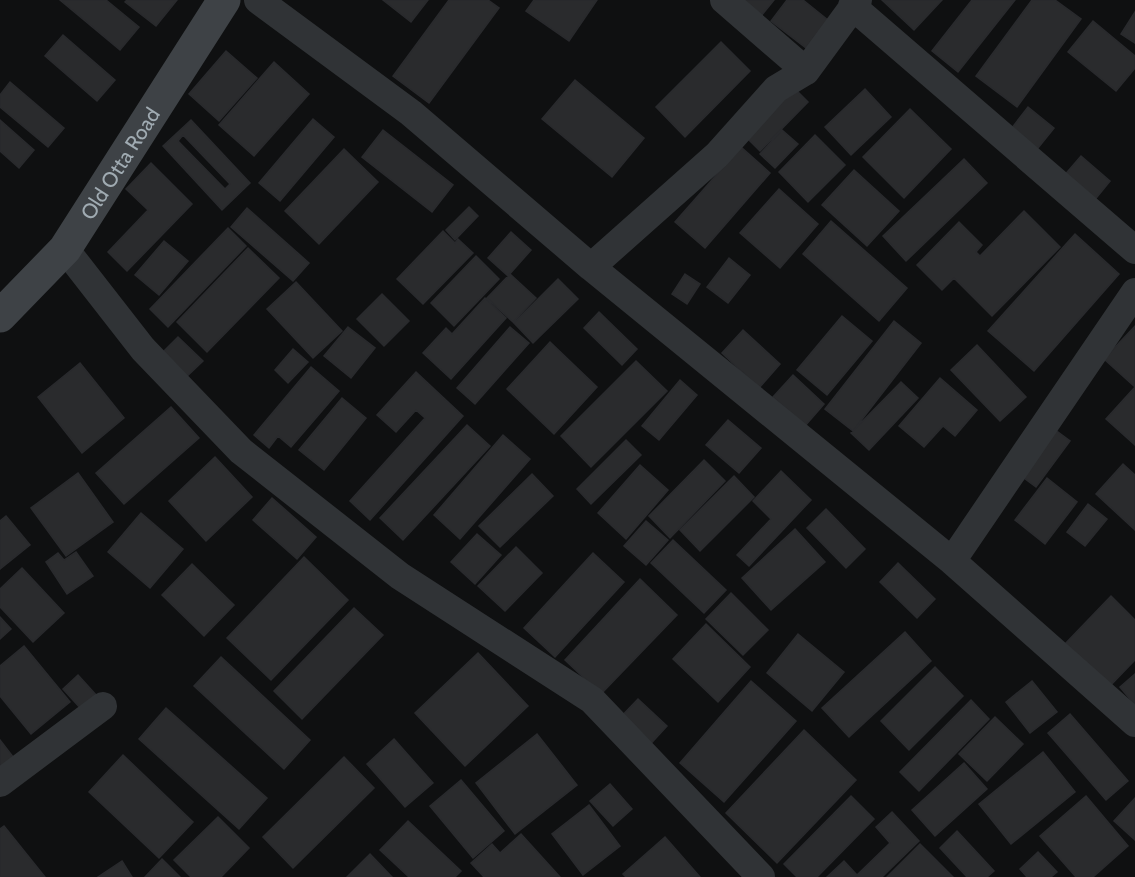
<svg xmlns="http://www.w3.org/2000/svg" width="1135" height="877" font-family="Cabin,sans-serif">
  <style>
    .building { fill: #2a2b2d; stroke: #292a2d; stroke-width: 1.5; fill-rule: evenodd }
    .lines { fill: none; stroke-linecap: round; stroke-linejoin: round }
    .street { stroke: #303336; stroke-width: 28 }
    .secondary { stroke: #3e4246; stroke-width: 33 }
    .labels { text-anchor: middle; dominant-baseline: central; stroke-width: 5; stroke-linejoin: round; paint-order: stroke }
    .street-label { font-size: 21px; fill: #a0abb2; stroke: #0a0b0c }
  </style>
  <rect width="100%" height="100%" fill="#0f1011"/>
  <path class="building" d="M60 0H106L139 27 120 50Z
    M127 0H177L156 26 125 2Z
    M383 0H428L411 22Z
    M449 0H488L499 8 429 103 393 76Z
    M534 0H597L569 41 526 11Z
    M741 0H774L761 16Z
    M787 0H803L828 20 806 48 771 21Z
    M882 0H942L914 30Z
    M972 0H1015L958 72 932 51Z
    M1032 0H1055L1081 19 1017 107 976 76Z
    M1135 12V43L1121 34Z
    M1093 21 1135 56V68L1116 91 1068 52Z
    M63 35 115 80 97 101 45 56Z
    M721 42 750 71 685 137 656 107Z
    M226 51 257 78 219 121 189 94Z
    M274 62 309 94 254 156 219 125Z
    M575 80 644 138 612 177 542 119Z
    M10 82 64 128 48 147 0 107V95Z
    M794 88 808 102 760 151 746 137Z
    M865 89 891 117 851 155 825 127Z
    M1028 107 1054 128 1034 153 1008 133Z
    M910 109 951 149 904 198 863 157Z
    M313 119 334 137 280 201 259 183Z
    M0 120 34 150 19 168 0 151Z
    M191 120 250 183 222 210 163 146ZM183 135 230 184 225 189 178 141Z
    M383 130 453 185 432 212 362 157Z
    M782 130 798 144 775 168 760 154Z
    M815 135 845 165 808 202 779 172Z
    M741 147 770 173 705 248 675 222Z
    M344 149 378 182 319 244 285 211Z
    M1081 156 1110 181 1093 202 1063 177Z
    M964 159 987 183 906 261 883 236Z
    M151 163 192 204 127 271 108 252 148 210 126 189Z
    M854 170 899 211 867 246 822 205Z
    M779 189 818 224 780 268 740 233Z
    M469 207 478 216 455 240 446 230Z
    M247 208 309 263 293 281 231 227Z
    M1024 211 1060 247 992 316 954 278 942 290 917 265 959 222 982 245 976 252 980 256Z
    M831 221 907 288 879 321 803 254Z
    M228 228 246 246 168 327 150 309Z
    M443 231 455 243 458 239 473 253 423 304 397 279Z
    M511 232 531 250 508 276 488 258Z
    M1075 234 1119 274 1034 371 988 331Z
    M164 241 188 261 159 295 135 275Z
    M248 248 279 278 207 352 177 322Z
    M476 256 499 279 454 326 431 303Z
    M729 258 750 275 728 303 707 287Z
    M510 274 536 298 513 322 487 298Z
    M685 274 700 284 687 304 672 294Z
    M558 279 578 299 533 343 514 323Z
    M296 282 342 331 313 358 267 309Z
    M382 294 409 321 384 346 357 319Z
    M485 298 506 318 451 379 423 353 446 328 452 334Z
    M599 312 637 349 622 365 584 328Z
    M842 316 872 341 827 395 797 370Z
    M894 321 921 343 853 431 825 409Z
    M1135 326V445L1106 419 1135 387 1104 359Z
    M348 327 375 348 351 378 324 356Z
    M510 327 529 343 475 404 457 388Z
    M743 330 780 364 759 388 722 353Z
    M178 337 203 361 182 381 158 357Z
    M550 342 597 387 554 434 507 389Z
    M977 345 1026 397 1000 421 951 370Z
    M293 349 308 362 288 383 275 370Z
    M636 361 667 391 591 467 561 436Z
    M80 363 124 418 82 453 38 397Z
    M311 367 339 391 291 447 278 436 269 448 254 435Z
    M416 372 463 416 370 520 350 501 425 418 416 410 396 432 377 415Z
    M793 375 824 404 805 426 773 397Z
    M940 378 977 410 955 436 943 426 924 447 899 426Z
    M680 380 697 395 659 440 642 426Z
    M901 382 918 398 869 450 851 433Z
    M342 398 366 418 324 470 299 450Z
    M171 407 199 438 124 504 96 473Z
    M728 420 761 448 739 473 706 445Z
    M467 425 490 446 403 540 380 518Z
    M1054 429 1070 441 1036 487 1020 475Z
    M503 435 530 459 460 539 434 515Z
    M626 440 641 455 591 504 577 489Z
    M215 457 252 497 206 541 169 501Z
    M704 460 725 481 670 538 649 516Z
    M1123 464 1135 475V530L1096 494Z
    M640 465 668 490 626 539 598 513Z
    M781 471 811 500 749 566 737 555 771 519 753 501Z
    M78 473 113 522 66 556 31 508Z
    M532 474 553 496 500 547 479 526Z
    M734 476 754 497 700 551 680 530Z
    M1047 478 1077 502 1045 544 1015 520Z
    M272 498 316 537 297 559 253 520Z
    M1088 504 1107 519 1085 546 1067 532Z
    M826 509 865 549 846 568 807 528Z
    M141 513 183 549 150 588 108 552Z
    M6 516 30 545 0 569V521Z
    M646 521 668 540 646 565 624 546Z
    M795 529 825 562 771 610 742 578Z
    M477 534 501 555 475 584 451 562Z
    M673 540 726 590 704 613 651 563Z
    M516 547 542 573 505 611 478 586Z
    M76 552 93 576 67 594 46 562 58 553 64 560Z
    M593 553 624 582 555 657 524 628Z
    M304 557 348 600 271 680 227 638Z
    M898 563 935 599 917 618 880 582Z
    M192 564 234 605 204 636 162 595Z
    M22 568 64 613 33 642 0 607V589Z
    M640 579 677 615 601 694 565 660Z
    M731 593 768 630 743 655 706 619Z
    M1111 596 1135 620V660L1108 688 1064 645Z
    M354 608 383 635 302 719 274 691Z
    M0 617 11 629 0 639Z
    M706 624 750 667 718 702 673 659Z
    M905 632 931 661 849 737 822 708Z
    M798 634 844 672 812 711 767 673Z
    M24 646 70 702 31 734 0 696V666Z
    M478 653 528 706 465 766 415 713Z
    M221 657 310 740 284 769 194 686Z
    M935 667 963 696 909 750 881 721Z
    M1135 674V705L1120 687Z
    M78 675 97 696 82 710 63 689Z
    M751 681 796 721 724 802 680 763Z
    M1032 681 1057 712 1030 733 1006 702Z
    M638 699 667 726 645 750 616 722Z
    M971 700 989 719 919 791 900 772Z
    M166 708 267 798 239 829 139 739Z
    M1070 714 1128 781 1106 800 1048 733Z
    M995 717 1023 744 987 781 959 754Z
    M804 730 856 780 777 863 726 813Z
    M537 734 577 785 515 834 476 783Z
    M394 739 433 783 405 807 367 764Z
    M0 740 14 758 0 769Z
    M1043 752 1075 792 1011 844 979 804Z
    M123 755 193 822 159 858 89 792Z
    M344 757 374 788 293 868 263 837Z
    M964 763 987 789 935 836 912 810Z
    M461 780 504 831 473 858 430 806Z
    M610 784 632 809 613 826 590 801Z
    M851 796 874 819 817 877H797L784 864Z
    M1086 796 1128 846 1093 877H1076L1040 836Z
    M1135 798V840L1114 821Z
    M589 805 620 846 583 875 552 834Z
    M892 812 919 841 882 877H827L844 861 857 875 890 843 876 827Z
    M218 817 249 848 221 877H191L174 860Z
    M408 821 461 871 455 877H409L380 850Z
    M4 826 45 877H0V829Z
    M957 831 994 871 987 877H967L940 848Z
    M521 834 560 877H484L471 863 492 844 500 853Z
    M665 837 700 877H626L623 874Z
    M920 844 953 877H887Z
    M1038 852 1057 872 1051 877H1027L1020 869Z
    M370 854 392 877H347Z
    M162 859 180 877H145Z
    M122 861 132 877H98Z"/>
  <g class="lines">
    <path class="street" d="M258 0 411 113 591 267 952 561 1135 723
      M724 0 806 71
      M852 6 1135 250
      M65 249 143 349 241 451 400 576 592 700 761 877
      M591 267 717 155 776 89 806 71 858 0
      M952 561 1135 292
      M0 783 103 706"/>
    <path class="secondary" id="s1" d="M0 316 65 249 224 0"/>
  </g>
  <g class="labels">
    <g class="street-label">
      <text stroke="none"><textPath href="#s1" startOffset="195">Old Otta Road</textPath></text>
    </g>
  </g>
</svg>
